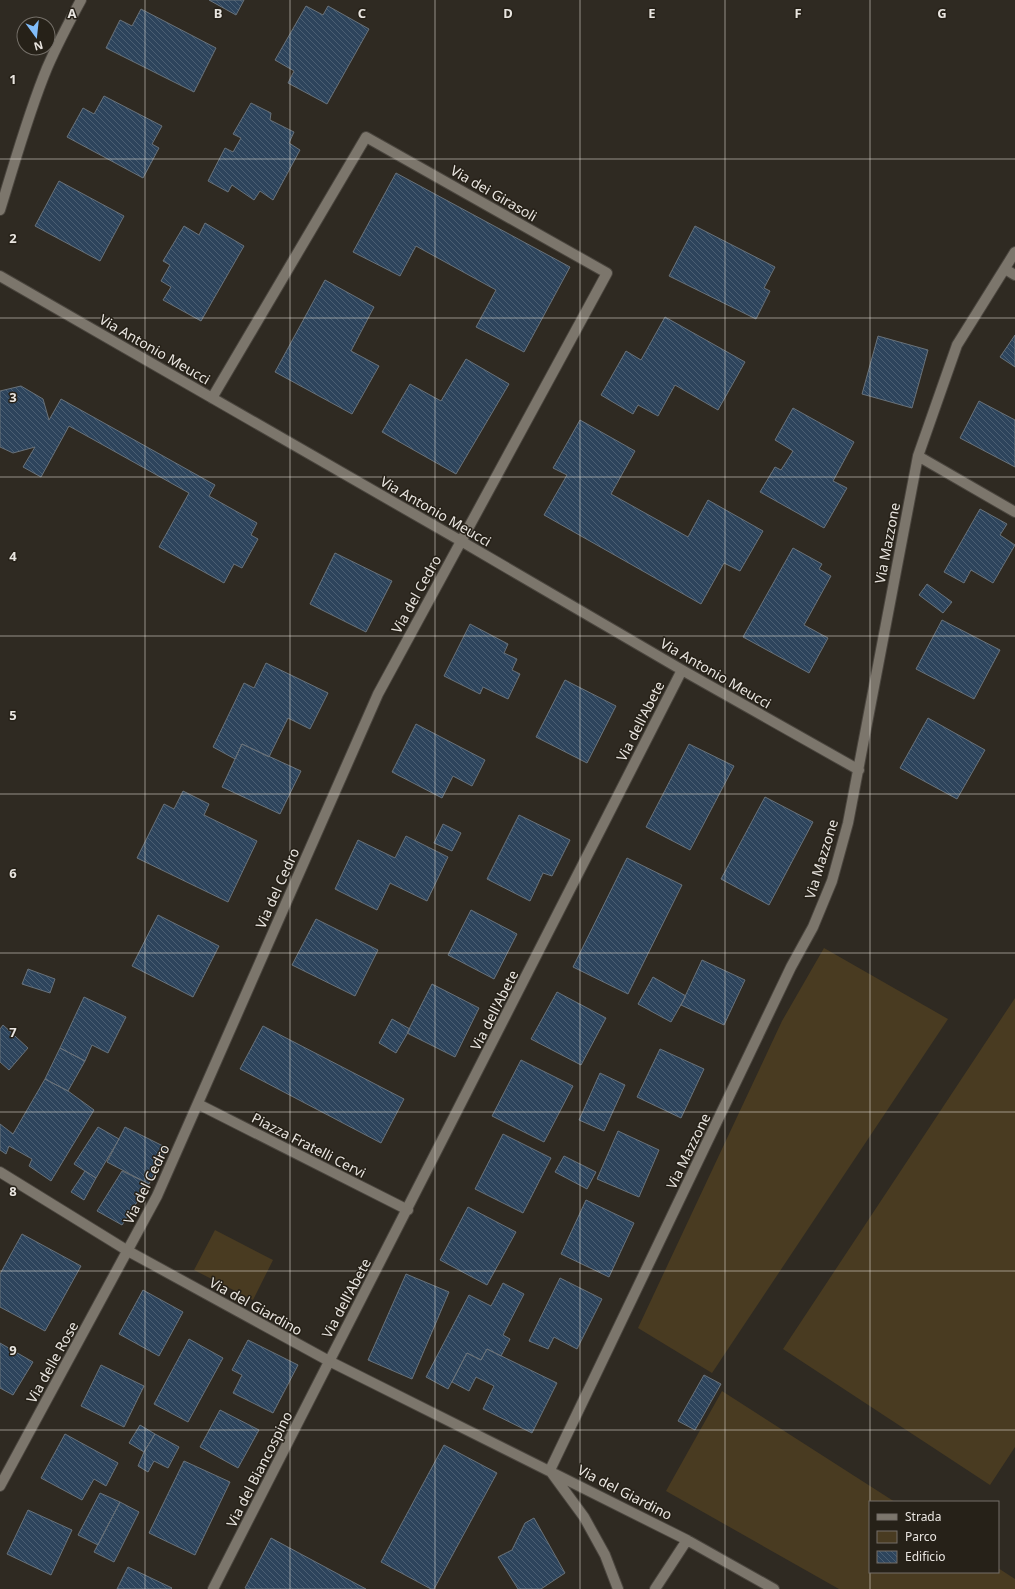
<svg xmlns="http://www.w3.org/2000/svg" width="1015" height="1589" font-family="'Noto Sans',sans-serif">
  <style>
    .green { fill: #493b21 }
    .building { fill: url(#building-back-hatch); stroke: #69727a }
    .lines { fill: none; stroke-linecap: round; stroke-linejoin: round }
    .minor-casing { stroke: #4a453e; stroke-width: 12 }
    .minor { stroke: #7c766c; stroke-width: 10 }
    .grid { fill: none; stroke: #e9e5e0; stroke-width: 1; stroke-opacity: 0.55 }
    .labels { text-anchor: middle; dominant-baseline: central; stroke-width: 3; stroke-linejoin: round; paint-order: stroke }
    .street-label { font-size: 14px; fill: #e9e5e0; stroke: #262118 }
    .grid-label { font-size: 13px; text-anchor: middle; font-weight: bold; fill: #e9e5e0; stroke: #262118; stroke-width: 3; stroke-linejoin: round; paint-order: stroke }
  </style>
  <defs>
    <pattern id="building-back-hatch" width="6" height="6" patternUnits="userSpaceOnUse"><rect width="6" height="6" fill="#2d445c"/><path d="M-1 5l2 2M0 0l6 6M5-1l2 2" fill="none" stroke="#4b5f73"/></pattern>
  </defs>
  <rect width="100%" height="100%" fill="#2f2a22"/>
  <path class="green" d="M824 948 948 1019 712 1373 638 1328 782 1021Z
    M1015 998V1447L990 1485 783 1349Z
    M215 1230 273 1260 253 1300 194 1270Z
    M722 1391 895 1502H870V1572H998V1568L1015 1579V1589H839L666 1491Z"/>
  <path class="building" d="M209 0H244L236 15Z
    M306 6 323 15 328 6 369 29 327 104 288 83 294 71 275 60Z
    M141 9 216 48 194 92 106 48 120 20 132 26Z
    M104 96 162 126 152 144 159 148 143 178 67 137 83 108 94 114Z
    M251 103 271 113 270 120 294 132 289 143 300 150 273 200 260 191 254 200 232 185 228 192 208 181 225 148 233 152 241 138 233 134Z
    M396 173 570 267 524 352 476 327 496 290 416 246 400 276 353 252Z
    M59 181 124 216 100 261 35 226Z
    M205 223 244 246 201 321 163 300 171 287 161 281 170 265 163 261 184 226 199 235Z
    M695 226 775 267 764 288 770 291 756 319 669 276Z
    M325 280 374 307 351 351 379 366 352 414 275 372Z
    M665 317 745 362 718 410 675 385 658 416 638 405 633 414 601 395 626 351 641 360Z
    M1015 335V367L1000 357Z
    M878 336 928 350 912 408 862 394Z
    M466 359 509 384 456 474 382 432 410 384 441 401Z
    M21 386 43 399 49 420 61 399 215 485 209 496 257 523 251 535 258 539 242 568 234 564 224 583 159 547 189 493 69 426 41 477 23 467 35 447 13 453 0 447V391Z
    M979 401 1015 420V467L960 438Z
    M793 408 854 442 833 481 847 488 824 528 760 492 775 467 781 470 793 451 775 440Z
    M580 420 635 451 611 494 688 537 708 500 763 531 740 571 724 563 701 604 544 515 567 475 553 468Z
    M980 509 1007 524 1000 535 1015 545 993 583 971 570 964 583 944 572Z
    M793 548 822 564 819 569 831 576 804 625 828 638 809 673 743 637Z
    M335 553 392 581 366 632 310 604Z
    M927 584 952 602 943 613 919 595Z
    M942 620 1000 650 974 699 916 669Z
    M470 624 508 644 504 653 517 659 512 670 520 674 508 699 483 687 480 694 444 676Z
    M266 663 328 693 310 729 288 718 269 757 242 744 235 759 213 747 244 683 254 688Z
    M565 680 616 706 587 763 536 737Z
    M928 718 985 750 957 799 900 768Z
    M416 724 485 760 472 786 453 776 442 798 392 772Z
    M242 744 301 771 280 814 222 787Z
    M689 744 734 766 690 850 646 827Z
    M183 791 209 804 204 815 257 841 228 902 137 858 164 804 174 809Z
    M765 797 813 822 769 905 721 879Z
    M519 815 570 840 552 876 543 873 530 901 487 879Z
    M443 824 461 833 452 851 434 843Z
    M406 836 448 857 427 901 390 883 377 910 335 889 358 840 395 858Z
    M627 858 682 885 628 994 573 967Z
    M471 910 517 934 494 979 448 955Z
    M158 915 219 946 193 997 132 966Z
    M316 919 378 950 355 996 292 965Z
    M702 960 745 980 724 1025 681 1005Z
    M28 969 55 979 50 993 22 984Z
    M653 977 686 996 671 1022 638 1004Z
    M432 984 479 1008 455 1057 407 1033Z
    M557 992 606 1018 581 1065 531 1039Z
    M84 997 126 1017 108 1053 92 1045 85 1061 60 1048Z
    M392 1019 410 1029 396 1053 379 1043Z
    M3 1025 28 1048 9 1070 0 1062V1029Z
    M263 1026 404 1099 381 1143 240 1069Z
    M60 1048 85 1061 68 1091 45 1079Z
    M660 1049 704 1069 681 1118 637 1097Z
    M521 1060 573 1086 544 1142 492 1116Z
    M600 1073 625 1085 604 1131 579 1120Z
    M45 1079 68 1091 94 1110 51 1181 29 1166 32 1159 9 1146 6 1154 0 1150V1124L13 1134Z
    M98 1127 119 1139 96 1178 74 1164Z
    M125 1127 167 1148 149 1184 107 1162Z
    M618 1131 659 1150 639 1197 597 1179Z
    M503 1134 551 1158 523 1213 475 1189Z
    M564 1156 596 1172 587 1189 555 1172Z
    M85 1171 96 1178 84 1200 71 1192Z
    M122 1171 149 1184 122 1225 97 1211Z
    M586 1200 634 1223 609 1277 561 1254Z
    M468 1207 516 1232 487 1285 440 1260Z
    M22 1234 81 1266 45 1331 0 1307V1274Z
    M406 1274 449 1292 412 1379 368 1360Z
    M560 1278 602 1299 577 1349 554 1337 548 1349 529 1341Z
    M503 1283 524 1294 503 1335 510 1339 501 1356 487 1349 481 1360 467 1353 448 1389 426 1377 469 1295 491 1306Z
    M143 1290 183 1312 159 1356 119 1334Z
    M189 1339 223 1358 188 1422 154 1404Z
    M248 1340 298 1365 273 1413 233 1393 242 1375 232 1370Z
    M0 1343 33 1362 13 1395 0 1388Z
    M487 1349 557 1383 532 1433 483 1409 494 1386 476 1377 469 1391 452 1382 467 1353 481 1360Z
    M101 1365 144 1386 124 1427 81 1406Z
    M704 1375 721 1384 695 1430 678 1421Z
    M220 1410 259 1430 238 1468 200 1447Z
    M140 1425 155 1434 144 1452 129 1443Z
    M65 1434 118 1463 106 1486 94 1479 82 1500 41 1478Z
    M155 1434 179 1447 168 1468 154 1461 148 1472 138 1466 144 1452Z
    M444 1445 497 1473 434 1589H431L381 1562Z
    M184 1461 230 1482 195 1555 149 1533Z
    M100 1493 120 1502 98 1545 78 1535Z
    M120 1502 139 1512 114 1562 94 1552Z
    M28 1510 72 1530 51 1575 7 1554Z
    M534 1518 565 1573 541 1589H518L498 1557 512 1550 525 1523Z
    M271 1538 366 1589H247L245 1588Z
    M128 1567 172 1588 171 1589H117Z"/>
  <g class="lines">
    <g class="minor-casing">
      <path id="minor" d="M0 210C15 162 28 114 47 68 57 45 69 22 81 0
        M1005 269 1015 275
        M0 276 461 541 682 670 859 770
        M918 456 1015 512
        M198 1104 408 1210
        M0 1172 128 1251 329 1361 687 1540 774 1589
        M550 1470 791 967 813 927 832 881 848 823 918 456 957 345 1015 252
        M551 1472 584 1517 605 1555 618 1589
        M0 1486 157 1196 378 694 607 273 366 137 212 398
        M213 1589 682 670
        M655 1589 687 1540"/>
    </g>
    <use href="#minor" class="minor"/>
  </g>
  <path class="grid" d="M145 0V1589M290 0V1589M435 0V1589M580 0V1589M725 0V1589M870 0V1502M0 159H1015M0 318H1015M0 477H1015M0 636H1015M0 794H1015M0 953H1015M0 1112H1015M0 1271H1015M0 1430H1015M870 1502V1572M870 1572V1589"/>
  <g class="labels">
    <g class="street-label">
      <text transform="translate(494 193) rotate(30)">Via dei Girasoli</text>
      <text transform="translate(155 349) rotate(30)">Via Antonio Meucci</text>
      <text transform="translate(436 511) rotate(30)">Via Antonio Meucci</text>
      <text transform="translate(887 543) rotate(-79)">Via Mazzone</text>
      <text transform="translate(416 594) rotate(-61)">Via del Cedro</text>
      <text transform="translate(716 673) rotate(30)">Via Antonio Meucci</text>
      <text transform="translate(640 721) rotate(-63)">Via dell'Abete</text>
      <text transform="translate(821 859) rotate(-73)">Via Mazzone</text>
      <text transform="translate(277 888) rotate(-66)">Via del Cedro</text>
      <text transform="translate(494 1010) rotate(-63)">Via dell'Abete</text>
      <text transform="translate(309 1145) rotate(27)">Piazza Fratelli Cervi</text>
      <text transform="translate(688 1151) rotate(-64)">Via Mazzone</text>
      <text transform="translate(146 1184) rotate(-64)">Via del Cedro</text>
      <text transform="translate(346 1298) rotate(-62)">Via dell'Abete</text>
      <text transform="translate(256 1306) rotate(29)">Via del Giardino</text>
      <text transform="translate(52 1362) rotate(-61)">Via delle Rose</text>
      <text transform="translate(259 1469) rotate(-63)">Via del Biancospino</text>
      <text transform="translate(625 1492) rotate(27)">Via del Giardino</text>
    </g>
  </g>
  <g class="grid-label">
    <text x="72" y="18">A</text>
    <text x="218" y="18">B</text>
    <text x="362" y="18">C</text>
    <text x="508" y="18">D</text>
    <text x="652" y="18">E</text>
    <text x="798" y="18">F</text>
    <text x="942" y="18">G</text>
    <text x="13" y="84">1</text>
    <text x="13" y="243">2</text>
    <text x="13" y="402">3</text>
    <text x="13" y="561">4</text>
    <text x="13" y="720">5</text>
    <text x="13" y="878">6</text>
    <text x="13" y="1037">7</text>
    <text x="13" y="1196">8</text>
    <text x="13" y="1355">9</text>
  </g>
  <rect x="869" y="1501" width="130" height="72" fill="#262118" stroke="#746f68"/>
  <rect x="877" y="1514" width="20" height="6" fill="#7c766c" stroke="#746f68"/>
  <text x="905" y="1521" font-size="12" fill="#e9e5e0">Strada</text>
  <rect x="877" y="1531" width="20" height="12" fill="#493b21" stroke="#746f68"/>
  <text x="905" y="1541" font-size="12" fill="#e9e5e0">Parco</text>
  <rect x="877" y="1551" width="20" height="12" fill="url(#building-back-hatch)" stroke="#746f68"/>
  <text x="905" y="1561" font-size="12" fill="#e9e5e0">Edificio</text>
  <g transform="translate(36 36) rotate(165)"><circle r="19" fill="#262118" stroke="#746f68"/>
  <path d="M0-3L7 15L0 10L-7 15Z" fill="#81bdfa"/>
  <text y="-6" font-size="11" font-weight="bold" text-anchor="middle" fill="#e9e5e0">N</text>
  </g>
</svg>
